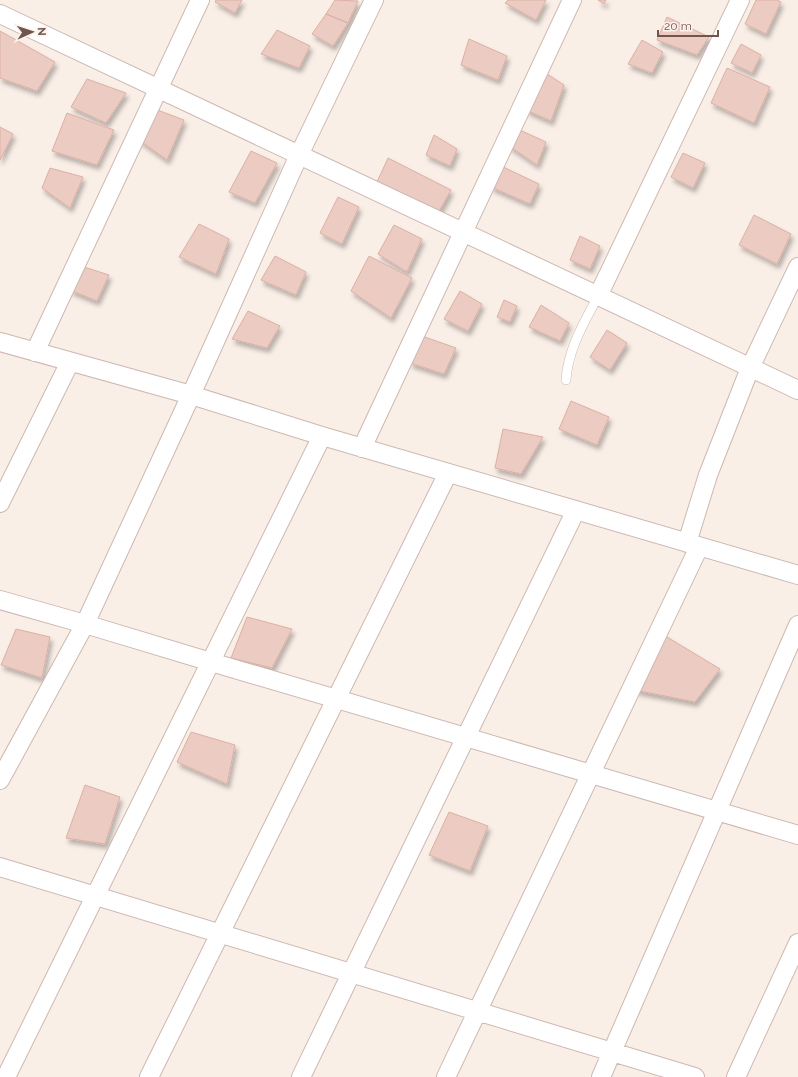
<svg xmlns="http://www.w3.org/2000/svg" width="798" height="1077" font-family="Raleway,sans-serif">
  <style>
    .building { fill: #eccbc2; stroke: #dcafa4; filter: url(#shadow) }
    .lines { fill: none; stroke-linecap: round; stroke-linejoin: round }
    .service-casing { stroke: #ccb8b1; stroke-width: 10 }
    .minor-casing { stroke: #ccb8b1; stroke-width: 20 }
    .service { stroke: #fff; stroke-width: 9 }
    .minor { stroke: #fff; stroke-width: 18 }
  </style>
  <defs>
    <filter id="shadow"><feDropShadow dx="2.5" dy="4.5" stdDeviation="2" flood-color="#0004"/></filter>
  </defs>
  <rect width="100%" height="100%" fill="#faefe7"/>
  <path class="building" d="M216 0H242L235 13 215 2Z
    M335 0 358 1 348 23 326 14Z
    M508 0H546L536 20 505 3Z
    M598 0H606L604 4Z
    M756 0H777L781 2 766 34 745 24Z
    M326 14 348 23 333 46 312 34Z
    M667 17 709 37 697 55 657 40Z
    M277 30 310 46 299 68 261 54Z
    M0 31 55 62 37 91 0 78Z
    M469 39 507 56 498 80 461 65Z
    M642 40 663 52 652 73 628 64Z
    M741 44 761 55 752 73 731 63Z
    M727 68 770 87 754 123 711 103Z
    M544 72 564 85 551 121 526 110Z
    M87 79 126 93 106 123 71 107Z
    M152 108 184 120 167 160 139 140Z
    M67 113 114 130 97 165 52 151Z
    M0 127 13 134 0 160Z
    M513 127 546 142 537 165 509 146Z
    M434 135 457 149 450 166 426 155Z
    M251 151 277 163 255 203 229 192Z
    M683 153 705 163 693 188 671 177Z
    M388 158 451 190 438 213 377 182Z
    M499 165 539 184 530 204 491 187Z
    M50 168 83 177 70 208 42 188Z
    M338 197 359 207 342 244 320 233Z
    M754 215 791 234 777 264 739 245Z
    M199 224 229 239 216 274 179 257Z
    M394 225 422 239 407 272 378 254Z
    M580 236 600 246 590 269 570 260Z
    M275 256 306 272 296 295 261 280Z
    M369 256 412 278 391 318 351 291Z
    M84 267 109 275 97 301 70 290Z
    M460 291 482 304 468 331 444 319Z
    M504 300 517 306 510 322 497 317Z
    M541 305 569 323 560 341 529 327Z
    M248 311 280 326 267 348 232 339Z
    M607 330 627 343 610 370 590 357Z
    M422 336 456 348 444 374 410 363Z
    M571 401 609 417 597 445 559 429Z
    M503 429 543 437 521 474 495 468Z
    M247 617 292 629 272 668 231 658Z
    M16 629 50 637 42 678 1 665Z
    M662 634 720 669 695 702 635 690Z
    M191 732 235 745 227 784 177 762Z
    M85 785 120 797 105 844 66 838Z
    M449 812 488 826 470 871 429 855Z"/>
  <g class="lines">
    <g class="service-casing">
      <path id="service" d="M566 380C568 349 584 323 598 296"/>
    </g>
    <g class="minor-casing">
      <path id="minor" d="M0 14 798 390
        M598 296 740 0
        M0 342 191 395 322 436 798 575
        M35 352 200 0
        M362 448 572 0
        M0 503 70 362
        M687 543 708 475 750 368 798 267
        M0 600 85 624 211 662 798 835
        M0 780 85 624 191 395 299 155 374 0
        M0 867 695 1077
        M6 1077 322 436
        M149 1077 448 473
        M301 1077 576 510
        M446 1077 699 547
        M601 1077 798 625
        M736 1077 798 943"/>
    </g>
    <use href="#service" class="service"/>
    <use href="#minor" class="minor"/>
  </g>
  <g transform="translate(32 32) rotate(87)" stroke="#fdf3ed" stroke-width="3" paint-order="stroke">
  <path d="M0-3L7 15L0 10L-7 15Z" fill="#70544e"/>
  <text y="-6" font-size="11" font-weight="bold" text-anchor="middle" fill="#70544e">N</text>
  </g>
  <path d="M658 30v6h60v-6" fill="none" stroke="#70544e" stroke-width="2"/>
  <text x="664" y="30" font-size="12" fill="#70544e" stroke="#fdf3ed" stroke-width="3" paint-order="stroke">20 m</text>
</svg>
